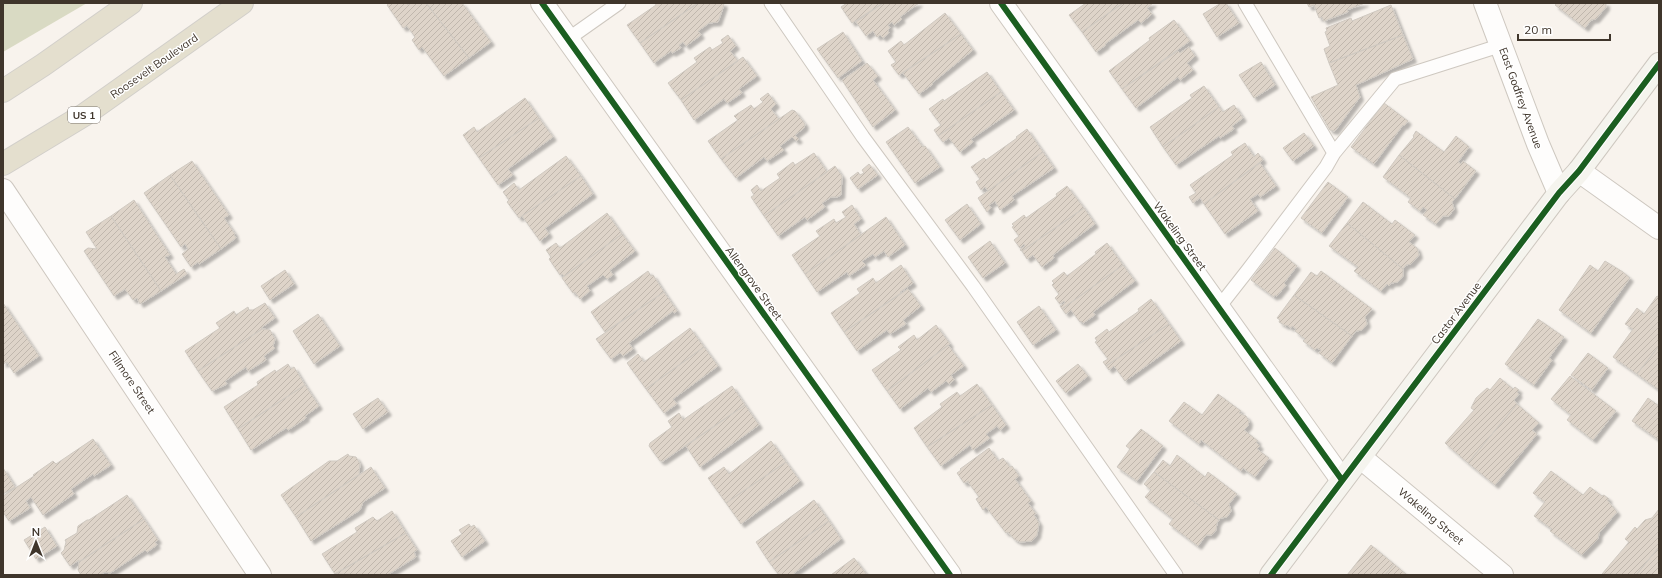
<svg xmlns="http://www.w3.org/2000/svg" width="1662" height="578" font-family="Mulish,sans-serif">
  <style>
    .grass { fill: #d9dac3 }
    .building { fill: url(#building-hatch); stroke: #cfc9c1; filter: url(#shadow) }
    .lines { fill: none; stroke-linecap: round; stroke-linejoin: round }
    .lane-casing { stroke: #cec8c0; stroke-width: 15 }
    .street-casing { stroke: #cec8c0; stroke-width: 24 }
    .secondary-casing { stroke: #cec8c0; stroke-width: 24 }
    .highway-casing { stroke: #d2cfca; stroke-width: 24 }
    .lane { stroke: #fefdfc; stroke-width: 13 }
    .street { stroke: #fefdfc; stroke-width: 22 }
    .secondary { stroke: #f5f4ee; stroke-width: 22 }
    .highway { stroke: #e4dfce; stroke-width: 22 }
    .cycleway-casing { stroke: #fff; stroke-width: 8 }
    .cycleway { stroke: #1b5e20; stroke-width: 6 }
    .labels { text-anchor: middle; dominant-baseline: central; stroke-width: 3; stroke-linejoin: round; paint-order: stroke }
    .shield { fill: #fff; stroke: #79726b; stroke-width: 1 }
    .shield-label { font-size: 10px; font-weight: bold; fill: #3f352b }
    .street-label { font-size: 11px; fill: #3f352b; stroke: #fff }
  </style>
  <defs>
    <pattern id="building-hatch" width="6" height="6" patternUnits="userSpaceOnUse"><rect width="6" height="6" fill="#ded4c9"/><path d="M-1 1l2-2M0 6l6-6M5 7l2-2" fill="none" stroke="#c0b7ad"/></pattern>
    <filter id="shadow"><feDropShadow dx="3.5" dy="3.5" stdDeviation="1" flood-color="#0004"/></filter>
  </defs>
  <rect width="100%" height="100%" fill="#f8f3ed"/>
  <path class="grass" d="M3 3H87L3 52Z"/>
  <path class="building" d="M389 3H406L408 5 411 3H426L469 58 444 76 422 47 419 50 412 40 415 37 407 26 403 28 387 5Z
    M426 3H462L491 42 469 58Z
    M655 3H698L640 43 627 25 656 5Z
    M698 3H723L724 5 718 22 709 23 698 31 701 35 686 46 683 42 679 45 681 48 672 53 671 51 654 63 640 43Z
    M847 3H883L852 23 841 7Z
    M883 3H919L900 17 902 19 894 25 892 22 888 25 890 28 888 30 889 33 883 38 880 35 877 37 873 31 866 36 856 22Z
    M1086 3H1123L1082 32 1069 15Z
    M1123 3H1153L1147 8 1152 14 1141 23 1138 20 1105 44 1106 45 1096 52 1082 32Z
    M1221 3H1226L1239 23 1217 37 1203 14Z
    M1307 3H1365L1347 10 1348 12 1324 21 1322 17 1319 18 1314 5 1309 7Z
    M1557 3H1606V7L1596 19 1591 20 1585 28 1555 5Z
    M1391 5 1403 35 1329 63 1324 49 1330 46 1325 32 1327 31 1326 28 1351 18 1352 21Z
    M945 13 961 34 899 75 891 65 896 62 888 51 901 41 904 45Z
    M1174 20 1190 41 1122 89 1109 71 1150 40 1149 38Z
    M843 32 862 61 838 78 817 49Z
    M961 34 973 50 932 83 933 84 919 94 903 73Z
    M728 35 736 46 730 51 738 61 681 100 668 83 697 62 694 58 710 47 712 50 723 43 721 40Z
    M1403 35 1413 59 1356 85 1360 97 1335 131 1330 130 1311 97 1338 85 1329 63Z
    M1189 47 1195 56 1187 63 1193 70 1180 80 1178 77 1136 108 1122 89 1178 51 1180 53Z
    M743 57 757 76 739 89 742 93 727 103 724 99 694 120 681 100Z
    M1261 62 1275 85 1254 98 1239 75Z
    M867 63 878 76 873 80 895 110 873 127 842 80Z
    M987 72 1001 92 938 136 934 130 941 125 929 109 943 99 944 101Z
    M1204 86 1219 107 1163 147 1150 127 1192 98 1190 95Z
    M1001 92 1014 110 971 139 973 142 960 152 949 138 943 142 938 136Z
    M768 93 776 104 771 109 779 119 721 159 708 141 738 120 734 116 751 105 754 109 763 102 760 99Z
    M525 98 539 118 479 158 463 135 474 127 477 132Z
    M1384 103 1408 121 1404 126 1403 125 1374 164 1351 147Z
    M1234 105 1243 118 1232 126 1234 129 1220 138 1219 136 1176 165 1163 147 1219 107 1223 112Z
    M792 110 795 111 805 124 804 128 795 135 799 139 796 141 792 137 780 146 784 150 767 161 764 157 736 178 721 159Z
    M539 118 553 137 508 169 513 175 498 185 479 158Z
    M908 127 923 147 925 146 940 167 915 183 886 142Z
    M1027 129 1043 152 988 191 985 187 981 190 976 182 980 179 971 167 984 158 986 160 1017 138 1016 137Z
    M1416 131 1444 152 1456 136 1469 147 1458 162 1461 164 1463 161 1476 171 1455 199 1399 155 1414 137 1413 136Z
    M1304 133 1314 146 1293 161 1283 148Z
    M1245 143 1254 157 1258 153 1263 160 1204 204 1200 198 1193 203 1189 197 1196 193 1190 185 1233 155 1231 152Z
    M1043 152 1054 168 1012 196 1014 200 1000 210 995 201 989 205 991 208 987 212 978 198Z
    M814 153 827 172 764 216 751 197 754 195 751 190 757 185 761 191 780 178 777 174 793 162 795 165Z
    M1399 155 1455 199 1452 202 1454 209 1449 216H1443L1436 224 1423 215 1427 210 1423 207 1420 211 1408 202 1411 198 1383 177Z
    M566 156 581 176 519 218 507 202 509 200 503 192 514 183 519 190Z
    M192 161 229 215 224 218 235 234 234 235 236 238 221 249 170 175Z
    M1260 163 1276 186 1260 197 1258 194 1250 199 1258 211 1225 234 1204 204Z
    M869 164 878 175 858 189 850 178 858 172 860 175 864 173 862 170Z
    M835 166 842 176 841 195 837 197H831L822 203 825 207 807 220 805 217 778 236 764 216Z
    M170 175 221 249 199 264 198 262 191 267 182 254 188 249 185 244 181 247 144 193Z
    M581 176 593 194 545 228 549 234 540 241 522 216Z
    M1328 182 1348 197 1322 233 1301 218Z
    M1067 186 1084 208 1022 251 1020 250 1025 246 1024 244 1020 248 1014 240 1019 236 1012 227 1014 226 1012 224 1024 215 1026 218 1057 196 1056 194Z
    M134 200 170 255 165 257 176 274 184 269 187 274 161 291 111 216Z
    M1363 202 1392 224 1395 220 1415 235 1409 242 1417 248 1419 255 1411 264 1406 265 1403 269 1347 223Z
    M967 204 981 224 960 240 945 220Z
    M852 205 861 219 854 224 861 235 805 274 792 255 820 236 816 231 834 219 836 223 846 217 842 212Z
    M1084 208 1095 224 1053 255 1054 258 1042 267 1033 255 1027 259 1022 251Z
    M607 213 622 234 564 276 562 274 560 275 549 259 551 257 546 250 556 243 560 248Z
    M111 216 161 291 140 304 137 298 133 300 125 289 114 296 84 251 88 248 97 249 86 232Z
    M886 217 905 245 888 257 884 251 875 257 873 254 862 261 866 265 849 276 847 272 817 292 805 274Z
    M1347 223 1403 269V276L1398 282 1391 283 1389 286 1387 284 1381 291 1354 271 1358 267 1329 246Z
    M622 234 635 251 610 270 613 275 607 279 603 275 587 286 590 291 580 299 575 292 573 293 562 278Z
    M990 241 1005 263 983 278 968 257Z
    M1107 243 1123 265 1062 309 1060 306 1065 303 1064 301 1060 304 1055 298 1059 294 1052 285 1054 283 1052 281 1064 272 1067 276 1096 254 1095 252Z
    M1275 248 1297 266 1284 283 1286 285 1277 296 1275 295 1274 297 1251 280Z
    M1605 261 1623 272 1630 278 1591 333 1559 310 1590 265 1598 271Z
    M901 265 913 283 900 292 901 293 844 332 831 313 860 293 857 289 873 278 876 283Z
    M1123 265 1135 281 1093 312 1095 315 1083 323 1081 321 1080 322 1071 310 1066 314 1062 309Z
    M285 270 294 284 270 300 261 286Z
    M648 271 651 276 653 275 664 292 605 332 591 312Z
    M1321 271 1372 309 1365 317 1367 324 1362 330 1356 331 1352 336 1294 295 1311 272 1317 276Z
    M908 289 921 306 903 320 906 324 890 334 887 330 857 351 844 332Z
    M664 292 677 311 674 313 673 311 629 343 633 349 623 356 620 353 611 359 596 339Z
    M1294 295 1352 336 1332 363 1319 353 1321 350 1317 348 1315 350 1303 341 1305 339 1295 331 1296 329 1292 326 1291 328 1287 325 1286 326 1279 322 1280 320 1277 318Z
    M1657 296 1659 297V346L1637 374 1613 357 1633 329 1625 324 1637 308 1644 314Z
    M1151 299 1169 324 1106 366 1103 362 1108 359 1095 342 1097 341 1095 338 1107 329 1109 332 1139 311 1138 309Z
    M3 303 39 356 14 373 7 362 3 364Z
    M265 303 275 318 261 328 262 329 198 371 185 351 220 328 216 323 234 311 236 315 248 307 249 310H253Z
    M1039 306 1056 330 1033 345 1017 322Z
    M318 314 340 346 314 364 293 331Z
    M1538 319 1564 337 1549 358 1552 360 1534 385 1505 364Z
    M1169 324 1181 341 1125 381 1114 366 1109 370 1106 366Z
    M936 325 950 344 887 391 872 370 901 350 898 347 914 335 917 340Z
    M690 328 704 347 646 389 627 363 638 354 644 362Z
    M262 329 270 330 275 339 273 346 275 348 264 356 266 360 248 371 246 367 225 381 227 384 212 391 198 371Z
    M948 345 964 366 951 375 954 380 949 384 946 381 931 392 928 388 900 409 887 391Z
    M1659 346V390L1637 374Z
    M704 347 718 366 673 399 677 404 664 413 646 389Z
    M1588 353 1608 368 1592 390 1571 375Z
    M288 364 291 369 294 367 305 385 238 429 224 407 258 385 257 382 275 370 276 372Z
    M1078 364 1088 376 1066 393 1056 381Z
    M1570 376 1616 411 1593 440 1567 420 1571 415 1551 399Z
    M1500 378 1513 389 1515 387 1519 390 1517 392 1519 394 1514 400 1517 404 1468 463 1445 443 1474 410 1471 408 1476 398 1487 388 1490 390Z
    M977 384 992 405 927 447 914 428 942 407 940 404 957 392 960 396Z
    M305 385 319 406 305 416 306 418 288 430 286 428 251 450 238 429Z
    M732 386 745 405 663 461H660L649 446 650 443 672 427 668 421 679 413 683 420Z
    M1218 394 1241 411 1239 413 1246 416 1249 421 1248 426 1244 430 1258 441 1256 442 1260 446 1257 449 1269 458 1255 477 1243 468 1241 471 1201 440 1199 444 1169 421 1184 402 1202 415Z
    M378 398 388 412 363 429 353 414Z
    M1648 398 1659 406V440L1632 421Z
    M1517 404 1539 423 1532 430 1537 434 1495 485 1468 463Z
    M745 405 759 425 700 467 686 446Z
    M992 405 1006 425 1000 430 997 426 986 434 990 438 973 450 970 445 941 466 927 447Z
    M1141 429 1163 446 1137 481 1117 467 1130 449 1126 446Z
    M93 439 111 465 94 476 93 474 71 489 74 494 43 515 31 497 26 501 30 508 9 521 3 512V496L34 476 33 475 53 461 56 464Z
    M771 441 786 462 726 503 708 478 724 467 729 474Z
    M989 448 998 461 1003 458 1010 467 1012 466 1019 476 1015 479 1031 501 1028 503 1036 514 1034 515 1039 523 1037 535 1032 541 1020 542 1014 539 1008 532 1006 533 986 507 983 510 976 499 979 497 968 482 969 481 964 483 957 473 961 470 960 469Z
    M348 454 349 456 356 457 360 464 359 473 360 474 296 517 281 495 329 461H337Z
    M1177 455 1205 477 1208 472 1237 494 1229 504 1231 511 1227 517 1221 518 1219 520 1154 472 1163 460 1170 466Z
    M786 462 800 481 741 524 726 503Z
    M371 467 385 488 363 502 360 510 311 541 296 517Z
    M3 468 15 487 3 494Z
    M1551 471 1583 495 1590 487 1602 496 1604 495 1609 499 1607 500 1617 512 1599 533 1598 539 1582 555 1550 531 1552 529 1534 516 1545 502 1533 493Z
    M1154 472 1219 520 1217 523 1216 530 1212 535H1206L1198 546 1169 524 1173 519 1145 497 1151 490 1144 484Z
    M127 495 144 519 79 562V560L70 566 61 553 64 550 66 542 65 540 77 533 78 526 87 520H89Z
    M814 500 829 521 769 562 756 542Z
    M1659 509V547L1636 575 1602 574 1629 542 1625 539 1635 527 1637 529 1645 520 1652 518Z
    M392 511 406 533 335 574 322 554 357 532 355 528 373 517 377 521Z
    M144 519 158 540 155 542 157 545 147 552 145 550 110 573 105 572 99 575H81L78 570 79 562Z
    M829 521 841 539 794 573 795 575H779L769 562Z
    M469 524 471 527 474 525 485 541 462 557 451 541 462 534 459 530Z
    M45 527 57 546 36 559 24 540Z
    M406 533 417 550 414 552 416 557 387 575 335 574Z
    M1371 545 1394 564 1385 575H1347Z
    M1659 547V575H1636Z
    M854 558 867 575H831Z
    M1394 564 1407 575H1385Z"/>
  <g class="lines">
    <g class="lane-casing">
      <path id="lane" d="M771 3 863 137 973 286 1176 575
        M1245 3 1334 153 1395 79 1502 45
        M568 39 619 3
        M1219 307 1248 270 1326 167 1334 153"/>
    </g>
    <g class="street-casing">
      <path id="street" d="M542 3 950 575
        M1001 3 1342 480
        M1485 3 1538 144 1559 193
        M1579 171 1659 228
        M3 190 260 575
        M1360 457 1502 575"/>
    </g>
    <g class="secondary-casing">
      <path id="secondary" d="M1271 575 1559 193 1579 171 1659 64"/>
    </g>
    <g class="highway-casing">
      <path id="highway" d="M3 91 43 65 131 3
        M3 164 84 115 242 3"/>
    </g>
    <use href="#lane" class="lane"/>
    <use href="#street" class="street"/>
    <use href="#secondary" class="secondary"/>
    <use href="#highway" class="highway"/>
    <g class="cycleway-casing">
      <path id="cycleway" d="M542 3 950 575
        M1001 3 1342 480
        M1271 575 1559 193 1579 171 1659 64"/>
    </g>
    <use href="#cycleway" class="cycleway"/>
  </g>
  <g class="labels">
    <rect class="shield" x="68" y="107" width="32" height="16" rx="3"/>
    <g class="shield-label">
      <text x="84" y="115">US 1</text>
    </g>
    <g class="street-label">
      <text transform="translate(154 66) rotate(-35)">Roosevelt Boulevard</text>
      <text transform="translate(1521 98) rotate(70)">East Godfrey Avenue</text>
      <text transform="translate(1180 236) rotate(54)">Wakeling Street</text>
      <text transform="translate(754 283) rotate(54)">Allengrove Street</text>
      <text transform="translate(1456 313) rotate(-53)">Castor Avenue</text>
      <text transform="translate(132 382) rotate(56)">Fillmore Street</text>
      <text transform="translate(1431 516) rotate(40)">Wakeling Street</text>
    </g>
  </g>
  <rect width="1662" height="578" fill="none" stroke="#3f352b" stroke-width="8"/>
  <g transform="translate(36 542)" stroke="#ffffff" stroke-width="3" paint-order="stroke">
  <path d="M0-3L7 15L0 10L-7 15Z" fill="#3f352b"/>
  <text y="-6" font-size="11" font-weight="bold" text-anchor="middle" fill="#3f352b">N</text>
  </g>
  <path d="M1518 34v6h92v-6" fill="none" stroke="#3f352b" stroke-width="2"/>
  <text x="1524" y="34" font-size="12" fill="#3f352b" stroke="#ffffff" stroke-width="3" paint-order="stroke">20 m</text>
</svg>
